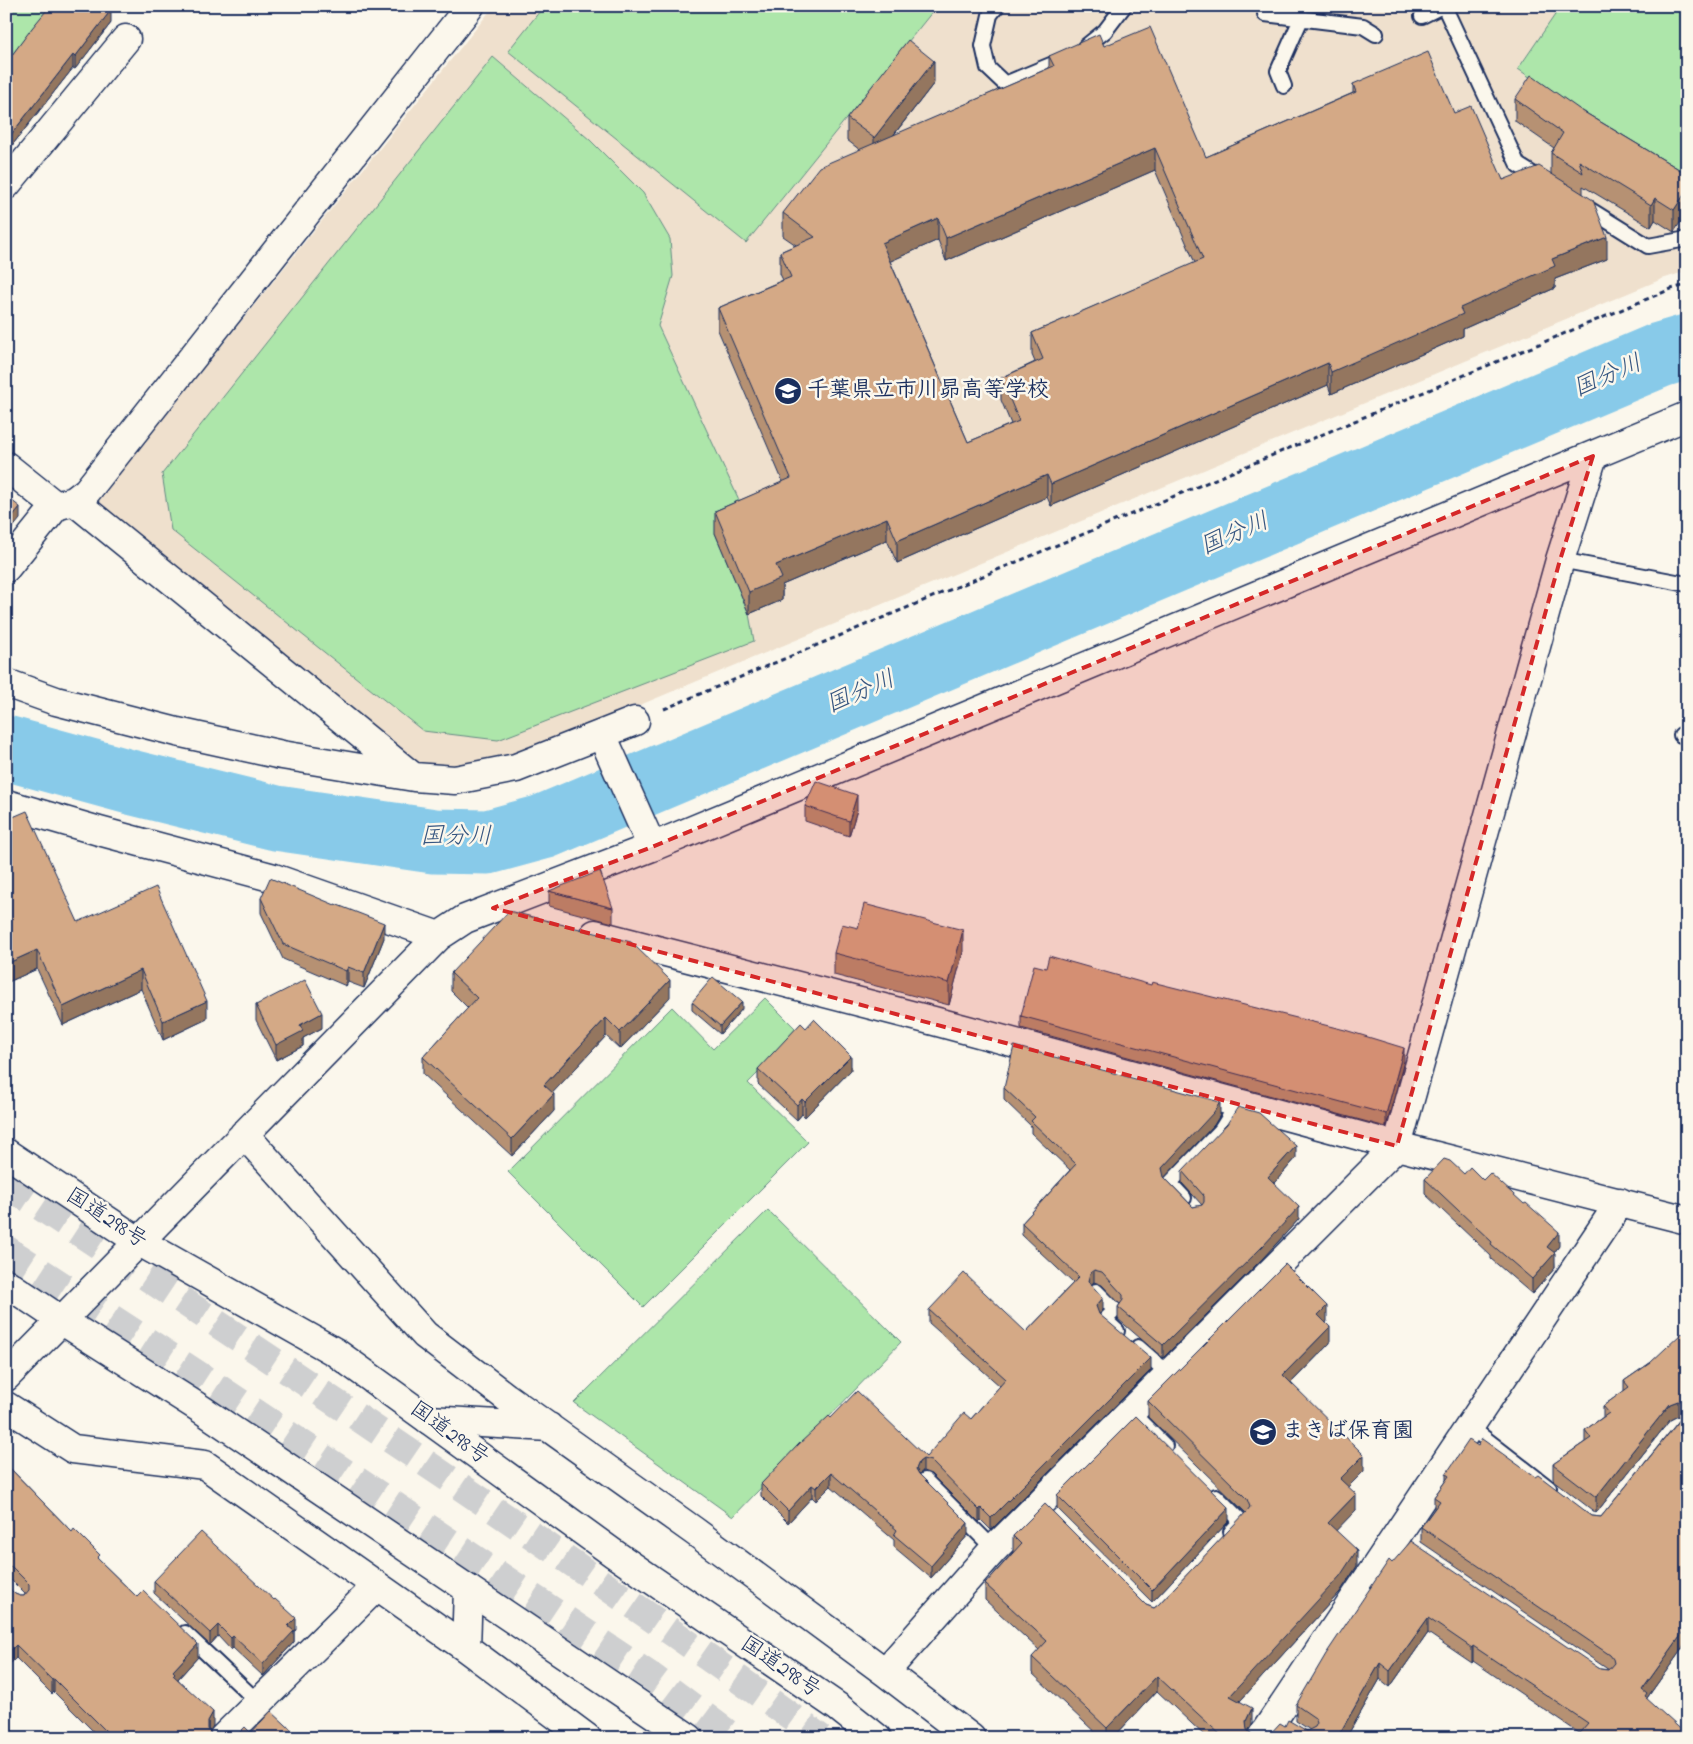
<svg xmlns="http://www.w3.org/2000/svg" width="1693" height="1744" font-family="'Indie Flower','Klee One',sans-serif">
  <style>
    .built { fill: #efe0cd }
    .green { fill: #ade6aa; stroke: #648a84 }
    .lines { fill: none; stroke-linecap: round; stroke-linejoin: round }
    .river { stroke: #88cae9; stroke-width: 65 }
    .highway-tunnel { stroke: #cecfd0; stroke-width: 28; stroke-dasharray: 28 14; stroke-linecap: butt }
    .lane-casing { stroke: #1b2f5e; stroke-width: 18 }
    .street-casing { stroke: #1b2f5e; stroke-width: 31 }
    .highway-casing { stroke: #1b2f5e; stroke-width: 31 }
    .path { stroke: #1b2f5e; stroke-width: 3; stroke-dasharray: 5 4; stroke-linecap: butt }
    .lane { stroke: #fbf7ec; stroke-width: 14 }
    .street { stroke: #fbf7ec; stroke-width: 28 }
    .highway { stroke: #fbf7ec; stroke-width: 28 }
    .wall { fill: #b69173; stroke: #1b2f5e; fill-rule: evenodd }
    .shaded-wall { fill: #94765e; stroke: #1b2f5e }
    .building { fill: #d4a986; stroke: #1b2f5e; fill-rule: evenodd }
    .marked { fill: #d62828; fill-opacity: 0.2; stroke: #d62828; stroke-width: 4; stroke-dasharray: 10 6; stroke-linejoin: round }
    .labels { text-anchor: middle; dominant-baseline: central; stroke-width: 5; stroke-linejoin: round; paint-order: stroke }
    .poi-label { font-size: 22px; font-weight: bold; fill: #1b2f5e; stroke: #fbf7ec; text-anchor: start }
    .street-label { font-size: 22px; fill: #1b2f5e; stroke: #fbf7ec }
    .water-label { font-size: 24px; font-style: italic; fill: #365681; stroke: #fbf7ec }
  </style>
  <rect width="100%" height="100%" fill="#fbf7ec"/>
  <filter id="ink" filterUnits="userSpaceOnUse"><feTurbulence type="fractalNoise" baseFrequency=".02" numOctaves="2"/><feDisplacementMap in="SourceGraphic" scale="10" xChannelSelector="R" yChannelSelector="G"/><feConvolveMatrix kernelMatrix="1 2 1 2 8 2 1 2 1" color-interpolation-filters="sRGB"/></filter>
  <g filter="url(#ink)">
    <path class="built" d="M494 6H1687V271L1662 279 513 758 460 768 425 770 95 504Z"/>
    <path class="green" d="M6 6H51L6 62Z
      M544 6H937L746 243 508 51Z
      M1561 6H1687V186L1518 69Z
      M493 57 590 140 643 193 670 239 673 276 658 326 748 519 715 533 749 614 754 641 498 740 423 731 171 530 162 474Z
      M765 998 799 1032 748 1083 808 1142 643 1307 508 1172 672 1007 713 1049Z
      M768 1210 901 1342 733 1517 574 1403Z"/>
    <g class="lines">
      <path class="river" d="M6 748 130 782 276 818 434 841 488 842 543 827 1660 355 1687 347"/>
      <path class="highway-tunnel" d="M6 1184C280 1365 555 1546 821 1738
        M6 1249 217 1387 655 1679 734 1738"/>
      <g class="lane-casing">
        <path id="lane" d="M997 6 990 15 983 46 988 68 1005 84 1065 59
          M1444 6 1518 165 1542 180
          M1265 14 1363 26 1376 34
          M1422 16 1442 6
          M1085 47 1105 31 1124 6
          M1284 86 1278 71 1301 19
          M1584 206 1648 246 1687 239
          M1560 560 1687 584
          M1681 735 1687 736
          M1184 1198 1170 1183 1221 1130 1238 1103
          M1096 1291 1115 1310 1105 1320 1117 1331
          M1138 1347 1169 1374
          M1131 1412 1165 1446
          M1469 1426 1549 1488
          M925 1480 994 1549
          M1216 1496 1241 1521 1231 1532
          M185 1633 258 1702"/>
      </g>
      <g class="street-casing">
        <path id="street" d="M6 185 126 39
          M6 466 56 506
          M74 501 412 776
          M6 568 56 506 74 501 87 491 470 6
          M6 683 56 701 177 732 282 755 414 777 455 780 516 768 635 721
          M602 735 652 847
          M6 804 99 831 274 878 439 936
          M595 934 934 1021 1397 1146 1687 1220
          M244 1134 425 1335 506 1397 694 1531 885 1672 971 1738
          M6 1377 439 936 465 919 652 847 1687 416
          M6 1406 73 1449 205 1465 466 1648 587 1738
          M429 1420 549 1427
          M466 1648 468 1589
          M885 1672 994 1549 1397 1146 1560 560 1593 456
          M223 1738 377 1586
          M1261 1738 1620 1202"/>
      </g>
      <g class="highway-casing">
        <path id="highway" d="M6 1153 138 1241 335 1352 613 1553 838 1707 877 1738
          M6 1283 61 1320 201 1409 689 1738"/>
      </g>
      <path class="path" d="M664 709 1671 289 1687 285"/>
      <use href="#lane" class="lane"/>
      <use href="#street" class="street"/>
      <use href="#highway" class="highway"/>
    </g>
    <path class="wall" d="M111 23 75 69 73 68 6 153V59L12 55Z
      M1104 46 1206 157 1353 93V84L1454 113 1503 180 1551 174V153L1554 148 1515 121V99L1579 109 1687 174 1674 232 1655 220 1651 227 1583 186V194L1607 259 1555 279V288L1463 329V336L1331 394 1328 385 1051 506 1047 497 897 563 887 540 782 585V600L749 614 715 533V511L783 482 718 330V308L783 280 780 274V252L796 245 783 236V213L860 150 847 140V118L934 83 893 136 1049 68V56ZM1155 170 1195 263 1032 333V355L1035 362 1001 378V400L1011 424 968 442 890 261 938 240 946 261Z
      M805 806 857 810 849 836 805 821Z
      M6 820 78 922 207 1019 163 1040 141 989 63 1025 37 969 6 983Z
      M549 891 613 908V923L549 906Z
      M261 898 384 938 364 988 348 982 346 986 283 959 261 913Z
      M858 928 963 952 949 1005 834 975V953Z
      M451 973 670 997 620 1049 606 1036 552 1093 554 1111 512 1156 423 1074V1057L468 1008 451 991Z
      M692 1002 742 1009 720 1034 692 1010Z
      M256 1005 322 1028 303 1038V1046L276 1060 256 1020Z
      M1021 1016 1404 1061 1386 1127 1021 1028Z
      M758 1069 851 1070 805 1117 802 1114 797 1120 758 1084Z
      M1004 1088 1220 1115 1214 1125 1164 1177 1193 1207 1202 1205 1182 1183V1171L1296 1158 1274 1183 1299 1219 1263 1258 1163 1358 1118 1319V1307L1120 1304 1102 1285 1094 1282 1091 1285 1103 1310 1099 1314 1151 1370 991 1530 981 1520 979 1522 931 1474 923 1471 919 1474 968 1535 931 1578 894 1547V1540L831 1486 816 1501 812 1497 788 1523 761 1496V1484L831 1418 926 1457 971 1419 1000 1386 929 1323V1310L1026 1332 1073 1283 1022 1235V1223L1070 1170 1031 1133V1126L1004 1100Z
      M1464 1174 1559 1246 1554 1253 1555 1268 1532 1294 1491 1259V1256L1425 1194V1179Z
      M1327 1321 1326 1323 1330 1343 1291 1383 1364 1471 1348 1487 1356 1510 1336 1530 1357 1566 1340 1592 1240 1701 1252 1724 1248 1731 1253 1735 1260 1738H1207L1157 1691 1113 1738H1101L1032 1673V1657L1039 1650 985 1600V1584L1013 1552V1536L1146 1605 1154 1608 1158 1605 1246 1513 1148 1417V1401Z
      M1687 1333V1642L1647 1698 1579 1733 1473 1661 1472 1663 1428 1633 1390 1687 1380 1679 1346 1738H1261L1268 1736 1285 1726 1307 1731 1310 1730 1296 1721V1705L1392 1563 1600 1669 1609 1670 1421 1542V1527L1434 1509V1497L1446 1480V1474L1478 1446 1535 1477 1592 1516 1601 1517 1681 1418 1678 1416 1670 1420 1596 1513 1553 1480V1464L1585 1442V1430L1603 1417V1406L1624 1391V1381L1650 1363Z
      M6 1464 100 1561 198 1657 178 1679 213 1726 210 1731 212 1736 216 1738H100L54 1692 52 1694 16 1658 15 1594 20 1596H24L25 1594 12 1581 7 1578Z
      M1057 1495 1229 1521 1152 1602 1057 1508Z
      M154 1581 296 1630 294 1631V1642L263 1676 233 1648 231 1650 218 1636 210 1645 154 1593Z"/>
    <path class="shaded-wall" d="M111 10V23L75 69V57Z
      M73 55V68L6 153V141Z
      M934 61V83L874 160V138Z
      M1155 148V170L946 261V238Z
      M1687 190V212L1674 232V210Z
      M1655 198V220L1651 227V205Z
      M938 218V240L882 265V243Z
      M1607 237V259L1555 279V288L1463 329V336L1331 394V372L1460 308 1552 259Z
      M1328 363V385L1051 506V484Z
      M1047 475V497L897 563V541Z
      M20 507V519L6 536V524Z
      M887 518V540L782 585V600L749 614V592L776 565Z
      M857 795V810L849 836V821Z
      M384 923V938L364 988V973Z
      M963 930V952L949 1005V983Z
      M37 950V969L6 983V964Z
      M348 967V982L346 986V971Z
      M141 970V989L63 1025V1007Z
      M670 980V997L620 1049V1032Z
      M207 1001V1019L163 1040V1021Z
      M742 1002V1009L720 1034V1026Z
      M322 1013V1028L303 1038V1046L276 1060V1045L300 1025Z
      M606 1018V1036L544 1102V1085Z
      M1404 1048V1061L1386 1127V1114Z
      M851 1056V1070L805 1117V1102Z
      M554 1094V1111L512 1156V1139Z
      M802 1099V1114L797 1120V1105Z
      M1220 1102V1115L1214 1125 1162 1180V1168Z
      M1296 1146V1158L1268 1190V1177Z
      M1299 1207V1219L1263 1258 1163 1358V1345Z
      M1559 1232V1246L1547 1262V1247Z
      M1555 1253V1268L1532 1294V1279Z
      M1094 1270V1282L1090 1285 1088 1281 1090 1273Z
      M1103 1298V1310L1096 1318V1306Z
      M1327 1306V1321L1318 1331V1315Z
      M1330 1327V1343L1283 1391V1375Z
      M1151 1358V1370L991 1530V1518Z
      M1678 1401V1416L1670 1420 1596 1513V1497L1670 1404Z
      M1364 1455V1471L1340 1495V1479Z
      M923 1459V1471L919 1474 916 1469 919 1462Z
      M831 1473V1486L816 1501V1488Z
      M812 1485V1497L788 1523V1511Z
      M1356 1494V1510L1328 1539V1523Z
      M981 1508V1520L979 1522V1510Z
      M1229 1508V1521L1152 1602V1590Z
      M968 1523V1535L931 1578V1566Z
      M1357 1550V1566L1340 1592 1230 1712V1696Z
      M6 1565H7V1578L6 1579Z
      M296 1618V1630L294 1631V1642L263 1676V1664L288 1626Z
      M1428 1618V1633L1390 1687V1671Z
      M218 1625V1636L210 1645V1633Z
      M1687 1627V1642L1647 1698V1710L1642 1690Z
      M233 1636V1648L231 1650V1638Z
      M198 1644V1657L175 1682 173 1671Z
      M16 1645V1658L6 1668V1655Z
      M1473 1646V1661L1472 1663V1648Z
      M1380 1663V1679L1346 1738H1337Z
      M1157 1676V1691L1113 1738H1107V1728Z
      M54 1679V1692L52 1694V1680Z
      M1252 1708V1724L1246 1736V1721Z
      M213 1712V1726L208 1734V1721Z"/>
    <path class="building" d="M50 6H106L111 10 75 57 73 55 6 141V59L10 54 12 55 32 28Z
      M1150 27 1206 157 1356 92 1353 84 1428 52 1454 113 1471 106 1503 180 1539 166 1593 200 1607 237 1552 259 1555 266 1460 308 1463 314 1331 372 1328 363 1051 484 1047 475 897 541 887 518 776 565 782 578 749 592 715 511 791 478 718 308 791 277 780 252 815 237 783 213 819 167 1054 66 1049 56 1099 34 1104 46ZM1155 148 1203 259 1032 333 1043 359 1001 378 1019 421 968 442 882 243 938 218 946 238Z
      M908 40 934 61 874 138 847 118Z
      M1531 75 1579 109 1687 174V190L1674 210 1655 198 1651 205 1579 161 1583 173 1551 153 1563 133 1515 99Z
      M6 496 20 507 6 524Z
      M816 781 857 795 849 821 805 806Z
      M27 811 78 922 156 887 207 1001 163 1021 141 970 63 1007 37 950 6 964V820Z
      M600 871 613 908 549 891Z
      M270 878 335 905V904L384 923 364 973 348 967 346 971 283 944 261 898Z
      M864 904 963 930 949 983 834 953 842 924 858 928Z
      M509 911 631 942 670 980 620 1032 606 1018 544 1085 554 1094 512 1139 423 1057 477 998 451 973Z
      M1049 956 1151 985 1152 982 1345 1030 1404 1048 1386 1114 1021 1016 1034 965 1046 968Z
      M713 977 742 1002 720 1026 692 1002Z
      M305 980 322 1013 300 1025 303 1031 276 1045 256 1005Z
      M814 1019 851 1056 805 1102 802 1099 797 1105 758 1069 801 1023 806 1028Z
      M1014 1046 1220 1102 1214 1112 1162 1168 1164 1177 1193 1207 1202 1205 1204 1202V1196L1182 1171 1227 1124 1238 1107 1259 1113 1296 1146 1268 1177 1299 1207 1263 1246 1163 1345 1118 1307 1123 1300V1295L1102 1272 1094 1270 1090 1273 1088 1281 1103 1298 1096 1306 1099 1314 1151 1358 991 1518 981 1508 979 1510 931 1461 923 1459 919 1462 916 1469 919 1474 968 1523 931 1566 894 1535 897 1530 831 1473 816 1488 812 1485 788 1511 761 1484 799 1444 829 1416 831 1418 857 1391 926 1457 964 1413 971 1419 1006 1379 929 1310 964 1273 1026 1332 1079 1277 1022 1223 1076 1164 1031 1121 1035 1117 1004 1088Z
      M1444 1159 1450 1161 1464 1174 1470 1167 1483 1180 1490 1173 1524 1204 1526 1203 1559 1232 1547 1247 1555 1253 1532 1279 1491 1244 1492 1242 1425 1179Z
      M1285 1264 1327 1306 1318 1315 1330 1327 1283 1375 1364 1455 1340 1479 1356 1494 1328 1523 1357 1550 1340 1576 1230 1696 1252 1708 1246 1721 1247 1730 1253 1735 1260 1738H1224L1157 1676 1107 1728 1032 1657 1047 1641 985 1584 1021 1544 1013 1536 1045 1504 1146 1605 1154 1608 1158 1605 1247 1511 1250 1507 1247 1499 1148 1401Z
      M1682 1333 1684 1335 1687 1333V1627L1642 1690 1647 1694 1645 1697 1687 1735V1738H1575L1588 1723 1473 1646 1472 1648 1428 1618 1390 1671 1380 1663 1337 1738H1261L1268 1736 1280 1723 1285 1726 1288 1720 1307 1731 1315 1727 1317 1723 1315 1718 1296 1705 1326 1654 1385 1566 1389 1560 1392 1563 1411 1541 1600 1669 1608 1670 1614 1663 1613 1659 1610 1655 1421 1527 1440 1501 1434 1497 1449 1476 1446 1474 1469 1440 1478 1446 1482 1439 1535 1477 1538 1475 1592 1516 1601 1517 1684 1415 1686 1410 1683 1403 1678 1401 1670 1404 1596 1497 1553 1464 1591 1438 1585 1430 1609 1413 1603 1406 1629 1387 1624 1381 1650 1363Z
      M1136 1416 1229 1508 1152 1590 1057 1495Z
      M6 1464 72 1532 74 1529 100 1555 97 1558 137 1597 143 1591 198 1644 173 1671 175 1673 173 1675 213 1712 208 1721V1729L212 1736 216 1738H113L54 1679 52 1680 16 1645 6 1655V1585L15 1594 20 1596H24L29 1590V1584L12 1567 7 1565H6Z
      M201 1532 274 1600 275 1599 296 1618 288 1626 294 1631 263 1664 233 1636 231 1638 218 1625 210 1633 154 1581Z
      M271 1711 300 1738H230L236 1734 237 1735 245 1727 251 1733Z"/>
  </g>
  <path class="marked" d="M1593 456 1560 560 1397 1146 493 908 652 847Z"/>
  <defs>
    <g id="school-disc" transform="scale(1.4375)"><circle r="9.5" fill="#1b2f5e" stroke="#fbf7ec"/><path d="M0-5L7-2L0 1L-7-2ZM-4 1L0 2.5L4 1V4Q0 6-4 4Z" fill="#fff"/></g>
  </defs>
  <g fill-rule="evenodd">
    <use href="#school-disc" x="788" y="391"/>
    <use href="#school-disc" x="1263" y="1432"/>
  </g>
  <g class="labels">
    <g class="poi-label">
      <text x="807" y="391">千葉県立市川昴高等学校</text>
      <text x="1282" y="1432">まきば保育園</text>
    </g>
    <g class="street-label">
      <text transform="translate(106 1219) rotate(33)">国道298号</text>
      <text transform="translate(449 1434) rotate(36)">国道298号</text>
      <text transform="translate(780 1668) rotate(34)">国道298号</text>
    </g>
    <g class="water-label">
      <text transform="translate(1608 377) rotate(-23)">国分川</text>
      <text transform="translate(1235 535) rotate(-23)">国分川</text>
      <text transform="translate(861 693) rotate(-23)">国分川</text>
      <text x="456" y="837">国分川</text>
    </g>
  </g>
  <rect width="1693" height="1744" fill="none" stroke="#fbf7ec" stroke-width="25"/>
  <rect x="12" y="12" width="1668" height="1719" fill="none" stroke="#1b2f5e" stroke-width="2" filter="url(#ink)"/>
</svg>
